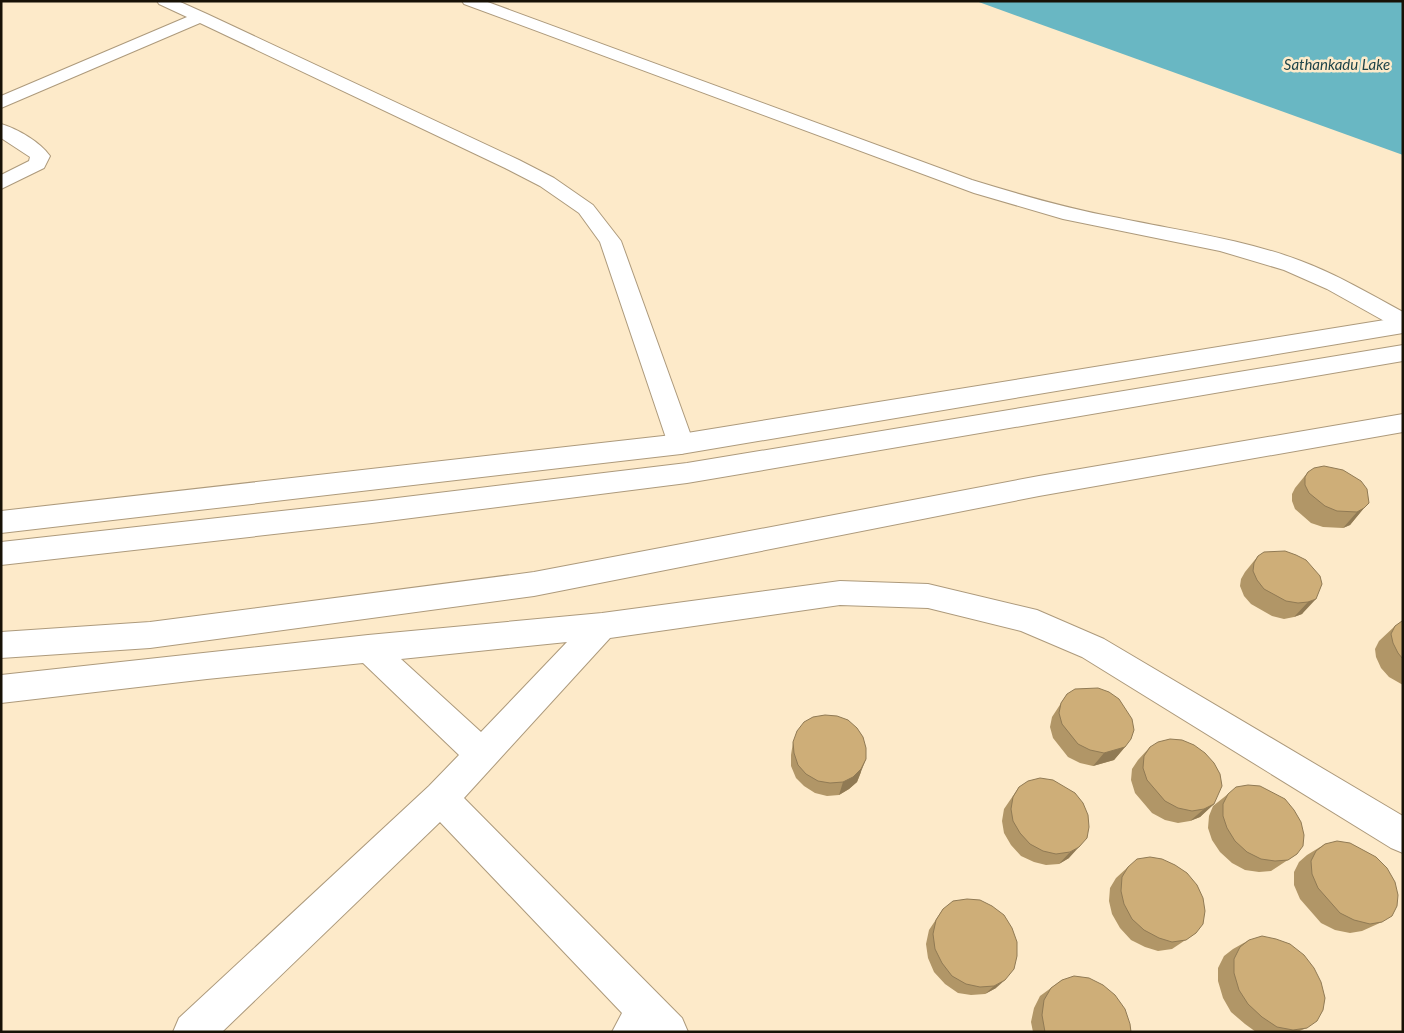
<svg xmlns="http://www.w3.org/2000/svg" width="1404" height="1033" font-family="Lato,sans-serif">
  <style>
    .water { fill: #69b7c3 }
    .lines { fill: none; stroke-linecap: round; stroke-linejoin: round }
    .minor-casing { stroke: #ad9a7c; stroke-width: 2 }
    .major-casing { stroke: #ad9a7c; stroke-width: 2 }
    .minor { fill: #fff; fill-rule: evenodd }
    .major { fill: #fff; fill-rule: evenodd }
    .wall { fill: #b19667 }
    .shaded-wall { fill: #907a54 }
    .building { fill: #ceae78; stroke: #907a54 }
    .labels { text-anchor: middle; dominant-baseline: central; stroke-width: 5; stroke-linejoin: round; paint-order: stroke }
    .far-water-label { font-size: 15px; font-style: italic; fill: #1e4449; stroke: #fdeac9 }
  </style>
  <rect width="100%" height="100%" fill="#fdeac9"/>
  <path class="water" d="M976 1H1403V155Z"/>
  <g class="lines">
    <g class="minor-casing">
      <path id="minor" d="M157 1H178L207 14 519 160 554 178 593 205 621 241 694 444 690 451 681 454 672 451 668 444 600 242 579 213 540 186 505 168 200 23 1 108V96L187 17 159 4Z
        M462 1H485L972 180C1021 195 1069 209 1119 218 1180 231 1243 239 1301 261 1336 274 1370 294 1403 312V330L1395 327 1327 289 1284 270 1220 251 1063 219 974 193 464 4Z
        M1 124C18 129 40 142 50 156L44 168 1 189V175L29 161 30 157 1 138Z
        M1403 414V432L1039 496 534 596 150 648 1 658V632L150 622 534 572 1039 476Z
        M840 581 928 584 1037 610 1104 639 1403 816V853L1391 848 1082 657 1021 631 928 608 840 605 610 638 464 798 682 1018 688 1032H612L622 1013 440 822 222 1032H173L179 1018 429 786 459 755 363 663 207 679 1 703V675L368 635 602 613ZM567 642 481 732 401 659Z"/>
    </g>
    <g class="major-casing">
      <path id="major" d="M1403 317V333L681 454 1 533V511L681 434Z
        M1403 345V361L687 483 372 523 1 565V542L372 501 687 463Z"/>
    </g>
    <use href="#minor" class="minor"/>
    <use href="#major" class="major"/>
  </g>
  <path class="wall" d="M1308 472 1364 508 1350 525 1343 528 1323 527 1311 523 1295 509 1292 501V494L1295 488Z
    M1258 556 1322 584 1302 614 1294 617 1284 619 1272 616 1251 604 1244 596 1240 586 1241 579 1245 572Z
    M1403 621V685L1389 677 1381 668 1376 657 1375 649 1379 641 1395 626Z
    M1067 694 1125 747 1114 760 1093 766 1080 763 1068 757 1053 738 1050 727 1052 717Z
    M793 742 861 772 857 782 849 789 839 795 827 796 815 793 804 786 796 778 791 766V755Z
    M1150 747 1214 804 1200 817 1190 821 1178 823 1165 820 1152 813 1135 793 1131 780 1132 769 1138 760Z
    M1019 787 1075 793 1069 858 1059 864 1046 865 1034 862 1021 856 1011 845 1004 833 1002 821 1004 809Z
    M1228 794 1297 854 1271 871 1259 872 1245 870 1232 863 1220 852 1212 840 1208 828 1209 816 1213 806Z
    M1325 844 1382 922 1362 931 1350 933 1335 930 1321 923 1300 899 1294 885V872L1299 862 1307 855Z
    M1128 867 1196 933 1172 949 1158 951 1145 947 1131 940 1120 928 1112 914 1109 901 1110 888 1116 878Z
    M943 909 996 988 985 994 971 995 958 993 945 984 934 972 928 958 926 944 929 930Z
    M1249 940 1307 1028 1297 1032H1256L1245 1024 1231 1012 1223 998 1218 981V968L1224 956 1233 949Z
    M1062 980 1131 1032H1033L1031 1022 1034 1008 1040 996Z"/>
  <path class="shaded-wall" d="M1364 508 1350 525 1343 528 1357 512Z
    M1316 599 1302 614 1294 617 1308 602Z
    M1125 747 1114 760 1093 766 1104 753Z
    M866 759 857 782 849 789 839 795 843 782Z
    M1214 804 1200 817 1190 821 1204 809Z
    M1079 847 1069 858 1059 864 1070 852Z
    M1005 980 996 988 985 994 994 986Z"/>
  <path class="building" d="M1324 466 1343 470 1361 481 1367 489 1369 503 1364 508 1357 512 1337 511 1325 506 1309 493 1305 485V477L1308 472 1314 468Z
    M1285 551 1296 555 1306 560 1320 576 1322 584 1316 599 1308 602 1298 603 1286 601 1264 589 1257 580 1253 571 1254 563 1258 556 1264 552Z
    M1402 621H1403V659L1398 653 1393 643 1391 634 1395 626Z
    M1098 688 1109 692 1119 699 1132 719 1134 730 1131 739 1125 747 1104 753 1090 750 1078 744 1062 724 1059 713 1061 703 1067 694 1075 689Z
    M825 715 837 716 848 720 857 728 863 737 866 748V759L861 769 853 777 843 782 830 783 818 781 806 774 798 765 794 753 793 742 797 731 804 722 813 717Z
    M1170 739 1182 740 1194 745 1205 753 1214 763 1220 774 1222 786 1214 804 1204 809 1192 811 1178 808 1165 801 1147 780 1143 768 1144 756 1150 747 1158 742Z
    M1040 778 1053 780 1075 793 1083 803 1088 815 1089 827 1087 838 1079 847 1070 852 1056 854 1043 851 1030 844 1020 833 1013 821 1011 809 1013 797 1019 787 1028 781Z
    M1248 785 1260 786 1285 799 1294 810 1301 822 1304 835 1303 846 1297 854 1288 860 1275 861 1261 859 1247 852 1235 841 1227 828 1223 816V804L1228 794 1236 787Z
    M1337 841 1350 843 1376 857 1387 868 1395 882 1398 895 1397 906 1392 916 1382 922 1370 924 1354 920 1340 913 1318 888 1312 874 1311 861 1316 851 1325 844Z
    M1150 857 1162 859 1175 865 1187 873 1197 885 1203 898 1205 911 1203 924 1196 933 1186 940 1172 942 1159 938 1144 930 1132 919 1124 904 1121 891 1122 877 1128 867 1137 859Z
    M967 899 980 900 992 906 1004 915 1012 928 1017 942V956L1014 969 1005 980 994 986 980 987 966 984 952 976 942 963 935 949 933 934 936 920 943 909 953 901Z
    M1262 936 1276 939 1290 944 1304 955 1314 968 1321 982 1325 998 1323 1010 1317 1021 1307 1028 1293 1030 1277 1027 1262 1017 1248 1004 1239 990 1234 973V959L1240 947 1249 940Z
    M1074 976 1089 978 1103 985 1115 995 1125 1009 1130 1024 1131 1032H1045L1042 1015 1044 1000 1051 988 1062 980Z"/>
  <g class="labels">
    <g class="far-water-label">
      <text x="1337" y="64">Sathankadu Lake</text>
    </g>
  </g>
  <rect width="1404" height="1033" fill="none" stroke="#171106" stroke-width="5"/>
</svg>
